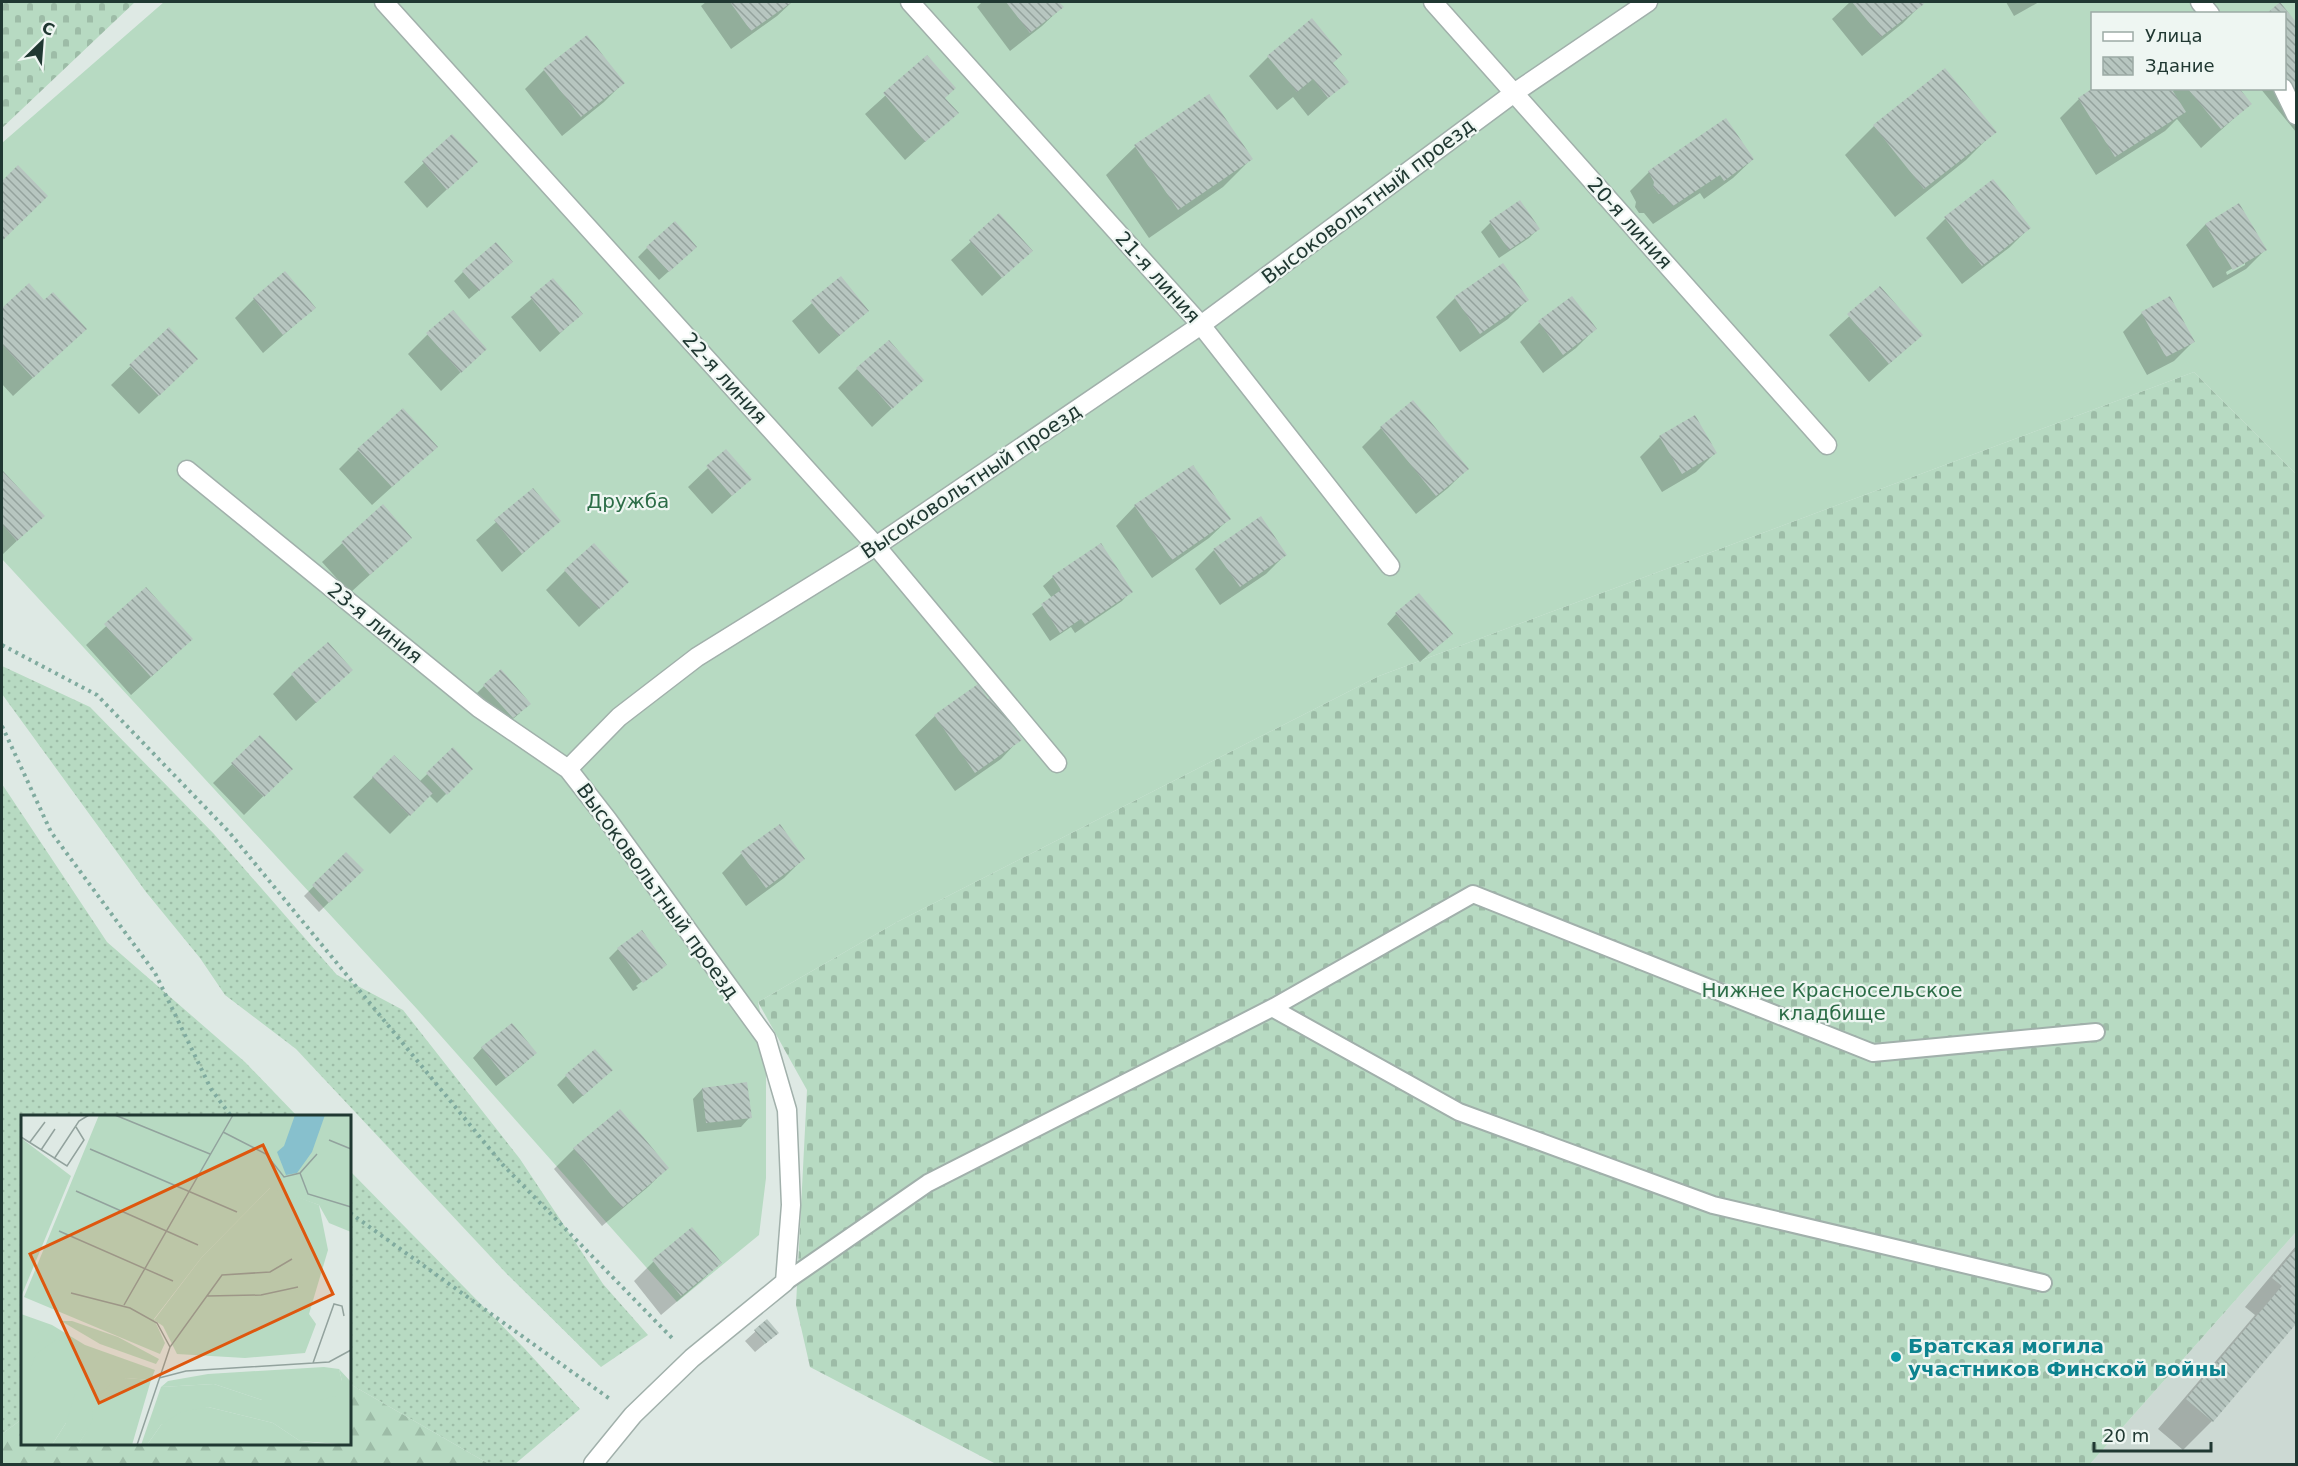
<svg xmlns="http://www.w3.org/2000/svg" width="2298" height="1466" font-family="'DejaVu Sans',sans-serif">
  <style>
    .built { fill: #ccd9d3 }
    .grass { fill: url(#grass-dots) }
    .forest { fill: url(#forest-firs) }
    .cemetery { fill: url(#cemetery-stones) }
    .garden { fill: #b7dac2; fill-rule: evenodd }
    .shadow { fill: #0003; fill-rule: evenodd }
    .building { fill: url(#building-back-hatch) }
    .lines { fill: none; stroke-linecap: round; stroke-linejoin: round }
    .service-casing { stroke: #a1b0ab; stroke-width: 20 }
    .minor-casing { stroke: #a1b0ab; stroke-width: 21 }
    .path { stroke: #80ab9f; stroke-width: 4; stroke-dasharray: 3 4.5; stroke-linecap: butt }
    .service { stroke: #fff; stroke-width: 16 }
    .minor { stroke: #fff; stroke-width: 18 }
    .culture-dot { fill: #0f9aa8; stroke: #eef6f2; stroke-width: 2 }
    .labels { text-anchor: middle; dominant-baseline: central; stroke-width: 4.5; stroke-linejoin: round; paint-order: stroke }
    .street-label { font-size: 20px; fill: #203832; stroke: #eef6f2 }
    .park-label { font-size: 20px; fill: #2c6d47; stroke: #eef6f2 }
    .culture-label { font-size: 20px; font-weight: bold; fill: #0d838f; stroke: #eef6f2; text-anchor: start }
    .inset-road { fill: none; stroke: #92a29d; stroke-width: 1.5 }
    .view { fill: #de570e; fill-opacity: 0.15; stroke: #de570e; stroke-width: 3 }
    .inset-edge { fill: none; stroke: #203832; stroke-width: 3 }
  </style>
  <defs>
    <pattern id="grass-dots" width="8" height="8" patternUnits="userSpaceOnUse" patternTransform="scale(1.5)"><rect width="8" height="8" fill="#b7dac2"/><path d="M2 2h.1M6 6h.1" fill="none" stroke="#9dbca7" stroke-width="1.8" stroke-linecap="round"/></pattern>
    <pattern id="forest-firs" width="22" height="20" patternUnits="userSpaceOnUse" patternTransform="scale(1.5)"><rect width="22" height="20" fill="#b7dac2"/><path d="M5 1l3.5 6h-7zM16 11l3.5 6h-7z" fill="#9dbca7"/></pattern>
    <pattern id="cemetery-stones" width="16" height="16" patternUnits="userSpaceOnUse" patternTransform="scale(1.5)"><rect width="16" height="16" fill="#b7dac2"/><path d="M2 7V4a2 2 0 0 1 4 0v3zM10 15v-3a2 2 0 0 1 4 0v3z" fill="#9dbca7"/></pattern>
    <pattern id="building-back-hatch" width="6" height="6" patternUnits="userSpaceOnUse" patternTransform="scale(1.5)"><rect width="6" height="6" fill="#b7c6c0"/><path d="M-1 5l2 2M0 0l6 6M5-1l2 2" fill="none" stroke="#94a29d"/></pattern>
  </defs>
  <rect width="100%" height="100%" fill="#dee9e4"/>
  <path class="built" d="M2296 1232V1464H2090Z"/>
  <path class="grass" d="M2 666 90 707 214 834 337 975 403 1010 520 1159 603 1284 648 1335 601 1367 506 1273 296 1049 225 995 200 958 146 892 2 694Z
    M2 784 107 942 245 1062 297 1116H22V1419L2 1434Z
    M350 1171 525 1349 580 1409 515 1464H489L350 1384Z"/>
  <path class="forest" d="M350 1384 489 1464H2V1434L22 1419V1444H350Z"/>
  <path class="cemetery" d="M2 2H135L2 128Z
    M2194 372 2296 474V1232L2090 1464H996L810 1367 796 1305 807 1090 758 1002 897 922 1379 676Z"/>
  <path class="garden" d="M164 2H2296V474L2194 372 1379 676 897 922 758 1002 766 1038V1178L759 1235 677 1302 417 1009 2 559V143ZM2092 14H2284V88H2092Z"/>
  <path class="shadow" d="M706 2H792L777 16 731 49 701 6Z
    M982 2H1057L1062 7 1042 26 1010 51 977 7Z
    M1850 2H1920L1922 4 1903 23 1862 56 1832 19Z
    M2006 2H2039L2014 16Z
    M2279 4 2296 24V132L2260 88H2284V14Z
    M1268 57 1347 81 1308 116 1293 97 1277 110 1249 76Z
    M927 58 943 98 956 113 905 160 865 114Z
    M544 70 623 83 604 102 562 136 525 89Z
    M1945 70 1995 131 1966 160 1895 217 1845 155 1874 126Z
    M2176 88H2237L2250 104 2201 148 2177 119 2165 131 2096 175 2060 118 2079 99 2171 93Z
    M1208 96 1251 159 1223 187 1149 238 1106 175 1135 147Z
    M452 136 476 162 427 208 404 182Z
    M1753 159 1733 178 1704 199 1700 193 1653 224 1644 213H1639L1635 207 1636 202 1630 191 1649 172Z
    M18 167 46 196 2 240V183Z
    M1993 181 2029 228 2010 247 1962 284 1926 238 1945 219Z
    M1520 202 1538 229 1529 238 1499 258 1481 232 1490 223Z
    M2238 206 2265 250 2246 269 2213 288 2186 245 2205 225ZM2245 261V265L2227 275 2226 272Z
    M999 216 1031 251 982 296 951 260Z
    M647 248 686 256 659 280 638 257Z
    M502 271 469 299 454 281 463 272Z
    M840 278 867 311 819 354 792 321Z
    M553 280 581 314 540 352 511 317Z
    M28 285 65 348 13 396 2 384V310Z
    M1880 288 1921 335 1869 382 1829 335Z
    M1455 298 1527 300 1508 319 1460 352 1436 317Z
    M1572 298 1595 329 1576 348 1543 373 1520 342 1539 323Z
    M254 299 314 308 263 353 235 318Z
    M2142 313 2193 342 2174 361 2147 375 2123 332Z
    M169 329 177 378 139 414 111 385Z
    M428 334 485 349 441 391 408 354Z
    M857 369 922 380 872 427 838 388Z
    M1694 417 1715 453 1696 472 1662 492 1640 457 1660 437Z
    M1381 428 1467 469 1448 488 1416 514 1362 447Z
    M436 447 372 505 339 469 358 450Z
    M726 451 750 479 712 514 688 487Z
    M3 473 43 516 2 555V474Z
    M532 490 559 521 502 572 476 540Z
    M382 506 410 538 350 593 322 562Z
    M1135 506 1229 519 1209 538 1152 578 1116 526Z
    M1214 550 1285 555 1266 574 1220 605 1195 569Z
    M565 571 627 582 579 627 546 590Z
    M1053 577 1131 591 1122 601 1075 633 1071 627 1050 641 1032 614 1052 598 1043 586Z
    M146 589 172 658 131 695 86 645Z
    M1396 614 1451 634 1420 662 1387 624Z
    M351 670 296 721 273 694 292 675Z
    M484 686 520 713 503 727 475 695Z
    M977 686 1020 739 1001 759 955 791 915 735 935 716Z
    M260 737 291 769 244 815 213 783Z
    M453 749 471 769 437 803 429 795 390 834 353 797 394 757 419 782Z
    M346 854 362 870 319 912 304 896Z
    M741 854 803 859 784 878 746 906 722 873Z
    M618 949 665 965 657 973V970L636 986 638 988 633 991 609 958Z
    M482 1048 526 1062 496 1086 473 1058Z
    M566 1076 602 1079 573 1104 557 1085Z
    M702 1089 750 1117 741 1127 697 1132 693 1099Z
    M620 1111 667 1168 648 1187 602 1226 554 1169 574 1149Z
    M692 1229 720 1263 700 1282 661 1315 634 1281 653 1262Z
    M2296 1246V1322L2212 1421 2183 1450 2158 1429 2255 1315 2245 1307Z
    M767 1321V1342L755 1352 745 1341Z"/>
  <path class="building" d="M730 2H792L751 31Z
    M1006 2H1059L1064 7 1030 33Z
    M1852 2H1922L1924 4 1881 37Z
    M2280 2 2296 22V90L2284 76V14H2266Z
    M1312 18 1342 55 1333 63 1349 82 1328 98 1313 79 1297 92 1267 56Z
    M587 35 625 83 581 117 543 69Z
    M927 55 956 88 945 98 959 113 925 142 883 93Z
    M1945 68 1997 132 1924 189 1873 125Z
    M2093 88H2171L2186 112 2115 157 2078 98Z
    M2187 88H2239L2252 104 2221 129Z
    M1209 94 1253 159 1178 210 1134 145Z
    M1726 118 1754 159 1724 181 1720 175 1673 206 1663 194H1659L1653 187 1654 182 1648 171Z
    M452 134 478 162 447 190 422 161Z
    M18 165 48 196 2 241V181Z
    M1993 179 2031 228 1982 266 1944 217Z
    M1520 200 1540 229 1509 250 1489 221Z
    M2239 203 2267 250 2233 270 2205 224Z
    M999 213 1033 251 1002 278 969 240Z
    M675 221 697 247 669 272 646 247Z
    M496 242 513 262 479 291 462 271Z
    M1503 263 1529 300 1480 334 1454 297Z
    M285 271 316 308 283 335 253 298Z
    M841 276 869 311 839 336 810 301Z
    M553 278 583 314 560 333 530 297Z
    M29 283 44 300 53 292 87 329 33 378 2 344V308Z
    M1880 286 1923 335 1889 364 1847 314Z
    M1572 296 1597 329 1563 355 1538 321Z
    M2170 296 2195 342 2166 357 2141 312Z
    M453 310 487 349 461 373 426 333Z
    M169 327 198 359 159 396 129 365Z
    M889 340 924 380 892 409 856 368Z
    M1413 400 1469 469 1436 496 1380 427Z
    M403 408 438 447 392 487 357 449Z
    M1695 415 1717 453 1682 474 1659 436Z
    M726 449 752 479 732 496 706 466Z
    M1193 465 1231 519 1172 560 1134 505Z
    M3 471 45 516 17 541 2 524Z
    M533 488 561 521 522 554 494 520Z
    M383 504 412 538 370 575 341 542Z
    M1261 516 1287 555 1240 587 1213 549Z
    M594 543 629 582 599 609 564 570Z
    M1101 543 1133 592 1085 624 1081 619 1060 633 1041 604 1061 590 1052 576Z
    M146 587 193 639 151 677 104 624Z
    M1419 593 1453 634 1430 653 1395 613Z
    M328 642 353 670 316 703 291 674Z
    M501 669 531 704 513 718 483 685Z
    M978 684 988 699 991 696 1022 740 975 773 934 715Z
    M260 735 293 769 264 797 231 763Z
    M453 747 473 769 447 795 426 773Z
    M394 755 433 793 410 816 372 777Z
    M780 824 805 859 766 888 740 852Z
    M346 852 364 870 329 903 312 885Z
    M642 930 667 965 643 983 617 948Z
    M512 1023 537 1053 506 1078 481 1047Z
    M595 1049 613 1070 583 1096 565 1075Z
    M747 1082 752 1118 706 1123 702 1088Z
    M620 1109 669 1168 622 1208 573 1148Z
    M692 1227 722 1263 681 1296 652 1260Z
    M2296 1249V1324L2213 1422 2186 1399 2282 1286 2272 1278Z
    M767 1319 779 1333 765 1344 754 1330Z"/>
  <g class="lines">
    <g class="service-casing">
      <path id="service" d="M1272 1008 1459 1112 1713 1205 2043 1283
        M785 1282 928 1183 1272 1008 1473 894 1873 1053 2096 1032"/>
    </g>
    <g class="minor-casing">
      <path id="minor" d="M384 2 876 546 1057 763
        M910 2 1201 325 1390 566
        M1433 2 1827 445
        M2200 2 2210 14
        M2283 88 2296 115
        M187 470 479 708 568 769 607 819 766 1038 787 1110 791 1205 785 1282 692 1358 633 1415 593 1464
        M568 769 619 717 697 657 876 546 1201 325 1514 93 1648 2"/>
    </g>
    <path class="path" d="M2 645 97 695 229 832 503 1165 672 1338
      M2 726 51 832 155 973 211 1089 231 1116
      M350 1213 610 1399"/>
    <use href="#service" class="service"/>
    <use href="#minor" class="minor"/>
  </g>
  <circle class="culture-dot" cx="1896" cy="1357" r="6"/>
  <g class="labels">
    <g class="street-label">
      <text transform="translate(1368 201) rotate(-37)">Высоковольтный проезд</text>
      <text transform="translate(1630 223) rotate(48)">20-я линия</text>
      <text transform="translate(1158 277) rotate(48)">21-я линия</text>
      <text transform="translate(725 378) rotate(48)">22-я линия</text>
      <text transform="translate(971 481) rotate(-34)">Высоковольтный проезд</text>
      <text transform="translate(375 623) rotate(39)">23-я линия</text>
      <text transform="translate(658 891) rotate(54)">Высоковольтный проезд</text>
    </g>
    <g class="park-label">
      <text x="628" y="501">Дружба</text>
      <text x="1832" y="990">Нижнее Красносельское<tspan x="1832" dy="23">кладбище</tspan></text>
    </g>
    <g class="culture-label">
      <text x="1908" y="1346">Братская могила<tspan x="1908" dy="23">участников Финской войны</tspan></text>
    </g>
  </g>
  <g transform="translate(21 1115)">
    <rect width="330" height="330" fill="#dee9e4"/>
    <path d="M0 199 31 210 64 230 134 255 130 265 105 263 72 294V307L57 330H31L45 308 6 272 0 288ZM40 206H51L97 222 138 244 135 249 79 229ZM318 254 330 267V330L279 326 252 308 187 292 140 310 126 330H120L140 272 193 269 241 285 321 266Z" fill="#b7dac2"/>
    <path d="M36 224 50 230 56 255V273L45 308 31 330H0V288L9 255 15 239ZM303 252 318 254 321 266 315 281 298 285H241L193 269 140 272 147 266 187 259ZM105 263 130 265 111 330H57L71 307 72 294 78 282 91 267ZM187 292 252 308 279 326 316 330H126L140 310 160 297Z" fill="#b7dac2"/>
    <path d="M0 23 50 61 0 182ZM250 72 298 90 307 135 288 199 295 209 284 238 224 243 156 239 142 211 133 205 181 142Z" fill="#b7dac2"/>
    <path d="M78 0H330V117L308 108 298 90 249 73 181 142 133 204 144 228 139 239 3 182Z" fill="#b7dac2"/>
    <path d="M274 0H304L291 37 276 58 265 60 256 37 263 31Z" fill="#87c0cd"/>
    <path class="inset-road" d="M94 0 189 39M202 17 245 39 263 62 279 58 296 39M0 22 46 51 63 25 55 12M308 25 330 34M9 27 24 7M69 34 216 97M20 35 34 14M33 44 58 6 68 0M279 58 287 79 330 92M55 76 177 130M38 116 152 166M50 178 109 193 136 208 149 232M186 181 240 180 277 172M103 190 212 0M292 248 313 189 321 191 323 201M138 263 165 256 308 247 330 235M116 330 149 232 201 160 249 157 271 144"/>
    <path class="view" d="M242 30 312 179 78 288 9 139Z"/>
    <rect width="330" height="330" class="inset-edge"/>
  </g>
  <rect width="2298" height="1466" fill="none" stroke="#203832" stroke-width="6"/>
  <rect x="2091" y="12" width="195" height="78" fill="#eef6f2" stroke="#9caaa5" stroke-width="1.5"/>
  <rect x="2103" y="32" width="30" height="9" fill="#ffffff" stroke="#9caaa5" stroke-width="1.5"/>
  <text x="2145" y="42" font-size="18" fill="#203832">Улица</text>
  <rect x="2103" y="57" width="30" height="18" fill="url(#building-back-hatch)" stroke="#9caaa5" stroke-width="1.5"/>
  <text x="2145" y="72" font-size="18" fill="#203832">Здание</text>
  <g transform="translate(42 42) rotate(25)" stroke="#eef6f2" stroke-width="4.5" paint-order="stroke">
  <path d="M0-4.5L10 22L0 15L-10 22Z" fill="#203832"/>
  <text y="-9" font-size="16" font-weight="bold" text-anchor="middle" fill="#203832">С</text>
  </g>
  <path d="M2094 1442v9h117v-9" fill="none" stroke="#203832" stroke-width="3"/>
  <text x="2103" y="1442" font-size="18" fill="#203832" stroke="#eef6f2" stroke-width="4.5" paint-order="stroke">20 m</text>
</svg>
